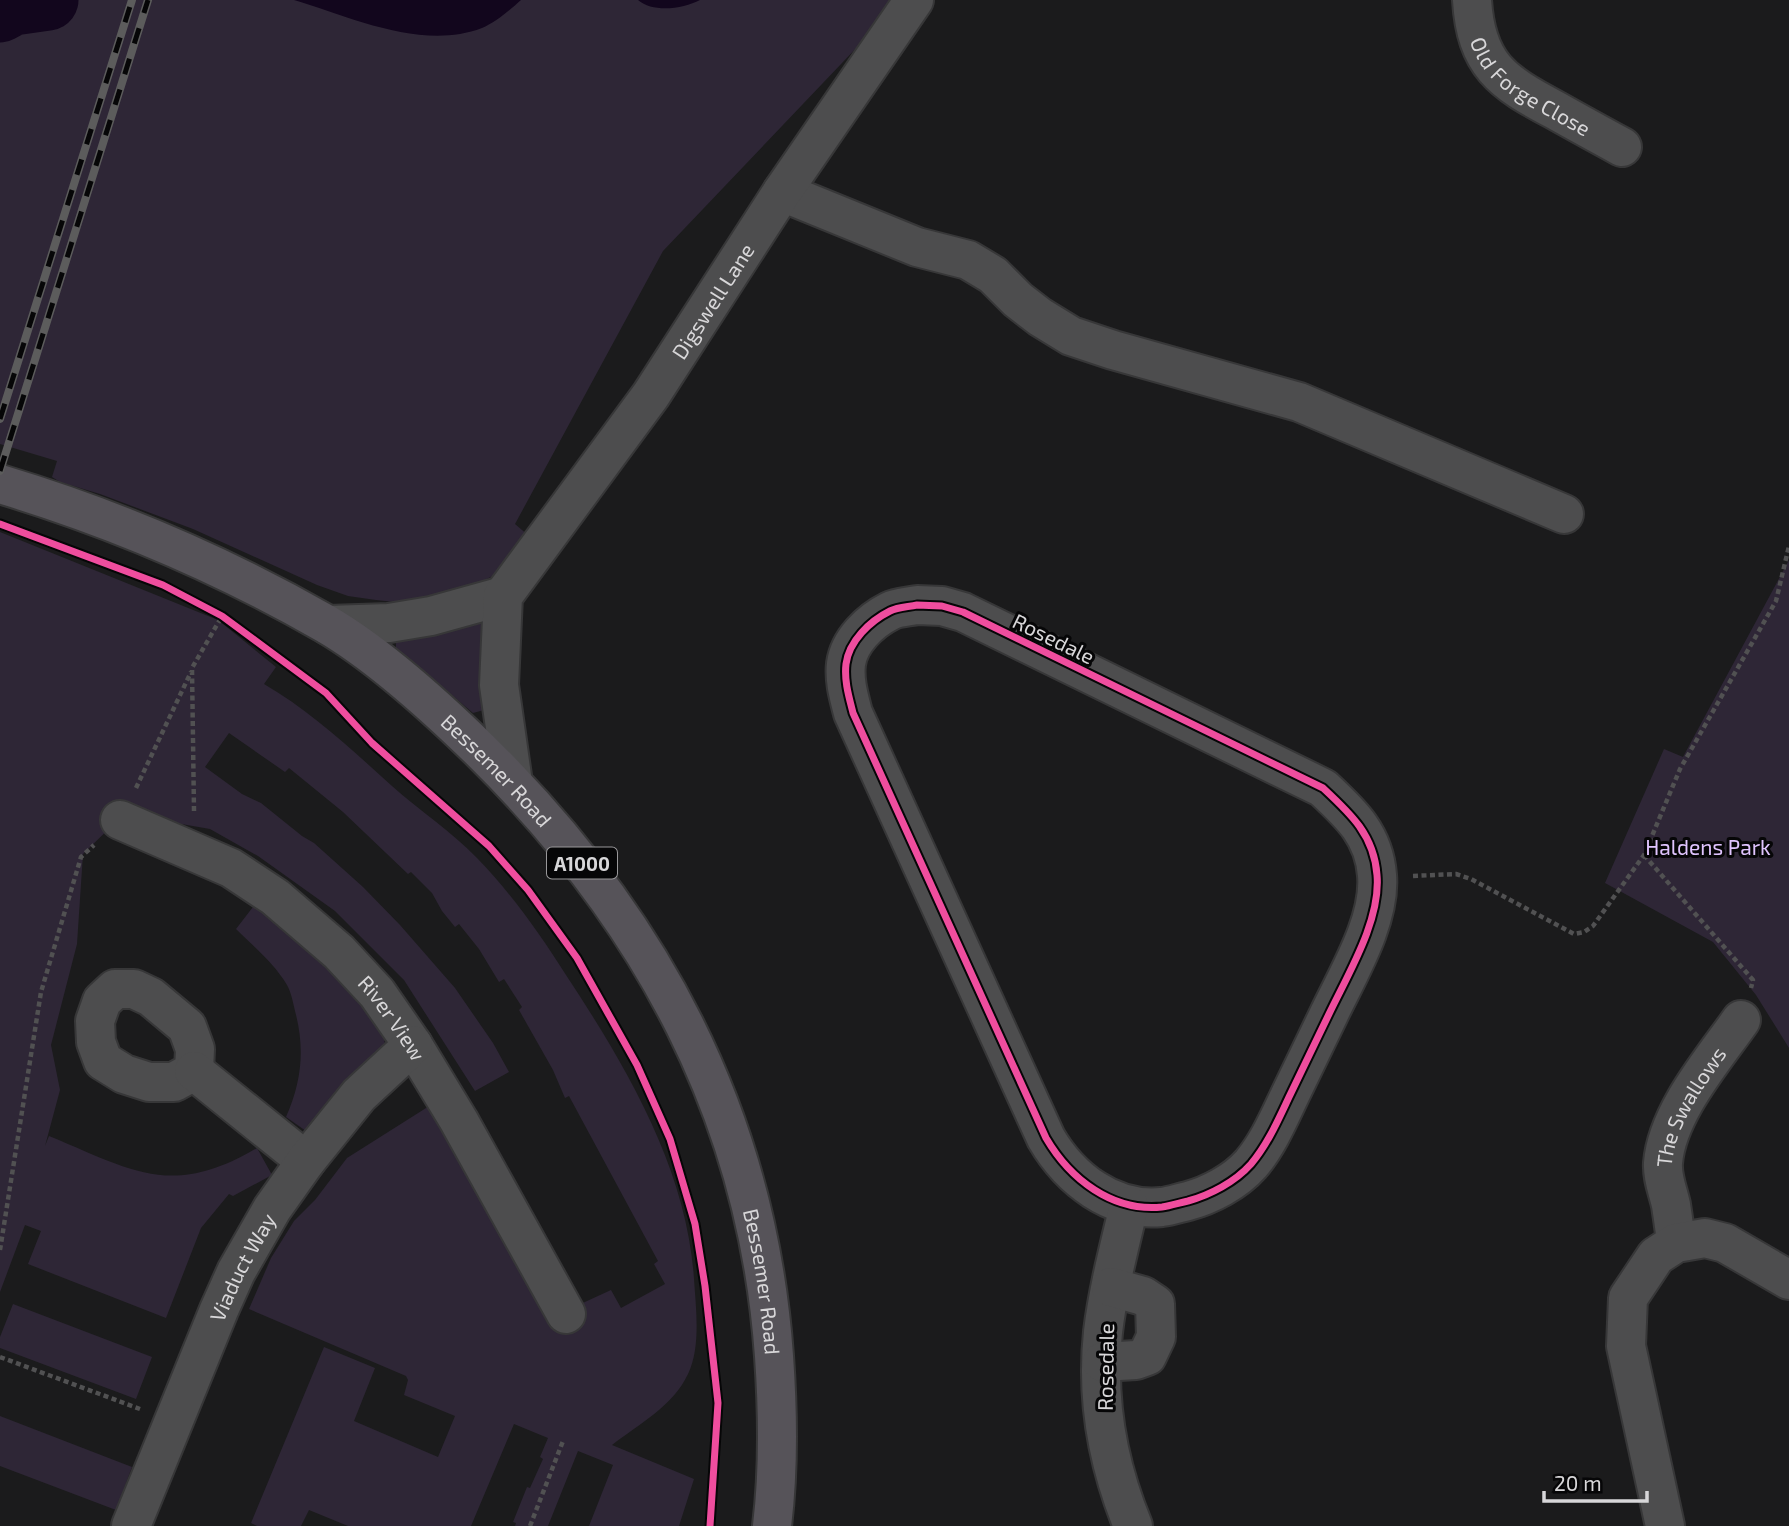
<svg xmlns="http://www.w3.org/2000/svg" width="1789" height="1526" font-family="'Exo 2',sans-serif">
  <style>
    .green { fill: #2e2636 }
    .water { fill: #12061d }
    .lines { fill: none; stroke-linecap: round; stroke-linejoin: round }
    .river { stroke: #12061d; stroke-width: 61 }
    .minor-casing { stroke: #373738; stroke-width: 42 }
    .major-casing { stroke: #373738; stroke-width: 42 }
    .path { stroke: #515152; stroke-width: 4.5; stroke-dasharray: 5 3.5; stroke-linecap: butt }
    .minor { stroke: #4d4d4e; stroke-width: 38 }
    .major { stroke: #565359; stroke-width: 38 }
    .rail-casing { stroke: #5c5c5c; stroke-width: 8 }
    .rail { stroke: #060607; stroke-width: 5; stroke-dasharray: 16; stroke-linecap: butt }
    .cycleway-casing { stroke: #060607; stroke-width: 11 }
    .cycleway { stroke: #ef4d9e; stroke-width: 7 }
    .labels { text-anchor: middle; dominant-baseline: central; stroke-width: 6; stroke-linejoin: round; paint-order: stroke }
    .shield { fill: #060607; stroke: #99989a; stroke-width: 2 }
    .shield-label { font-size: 19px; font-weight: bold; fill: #d8d7d9 }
    .street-label { font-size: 21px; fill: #d8d7d9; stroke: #060607 }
    .park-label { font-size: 21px; fill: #e0c4ff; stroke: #060607 }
  </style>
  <rect width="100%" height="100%" fill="#1b1b1c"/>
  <path class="green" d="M0 0H902L663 251 515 524 529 536 499 573 460 592 404 603 376 600 348 596 317 585 193 529 100 494 60 482 52 477 57 461 0 444Z
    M0 532 218 620 276 667 264 684C312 712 351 749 392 786 420 811 451 831 477 858 511 893 540 934 566 975 626 1066 687 1169 694 1279 696 1309 701 1347 688 1374 673 1406 639 1424 612 1445L694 1479 679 1526H589L613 1465 578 1451 548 1526H515L516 1523 513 1522 527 1487 530 1488 543 1459 540 1457 548 1438 514 1424 471 1526H348L309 1510 301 1526H257L251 1523 324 1347 375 1368 354 1421 438 1457 455 1416 404 1395 408 1380 406 1376 249 1309 271 1258 294 1221 315 1200 347 1158 434 1103 548 1319 611 1290 621 1308 665 1284 654 1264 658 1261 569 1096 565 1098 553 1070 519 1010 522 1007 504 979 499 982 479 949 459 924 455 927 442 911 432 893 411 872 408 874 343 812 289 768 285 772 229 733 205 767 242 794 261 803 302 836 314 843 363 887 400 925 455 988 493 1043 509 1072 475 1091 404 980 335 911 258 856 210 829 124 814 83 854 77 944 51 1045 60 1090 45 1146 49 1136C132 1170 171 1199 257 1148L272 1175 233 1196 229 1194 201 1228 166 1318 28 1264 41 1231 25 1225 0 1292Z
    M1789 560V1048L1756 995 1713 942 1605 883 1664 749 1683 757Z
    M476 619 487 628 484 710 473 713 396 648V643L400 637Z
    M259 899 379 1014 385 1044 381 1062 306 1131 286 1117C302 1081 305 1048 295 1011 293 1002 291 992 287 985 274 963 253 946 236 929Z
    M13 1304 152 1357 136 1399 0 1348V1337Z
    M0 1416 132 1467 116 1510 0 1466Z"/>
  <path class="water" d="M294 0H521C511 9 495 23 482 28 422 51 351 17 294 0Z
    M638 0H700C683 9 653 13 638 0Z"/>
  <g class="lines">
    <path class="river" d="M0 12 13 5 48 0"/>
    <g class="minor-casing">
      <g id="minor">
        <path id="s1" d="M1472 0C1476 65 1502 82 1555 110 1578 123 1600 135 1622 147"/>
        <path d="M782 192 917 247 968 260 993 275 1018 300 1040 317 1071 336 1113 350 1299 402 1564 514"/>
        <path d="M917 605 942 606 963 612 1323 788C1351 814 1374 835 1377 875 1381 920 1348 974 1329 1014 1316 1041 1303 1068 1290 1095 1279 1118 1268 1144 1251 1164 1235 1182 1210 1195 1188 1201 1179 1203 1170 1206 1162 1207 1112 1212 1070 1179 1046 1138L853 713C849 697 844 681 846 664 849 641 870 621 890 611 898 607 908 607 917 605Z"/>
        <path d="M328 625 389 623 431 616 503 596"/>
        <path id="s2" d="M513 783 499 685 503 596 651 395 782 192 914 0"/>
        <path id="s3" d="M120 820 231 868 275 897 339 952 377 993 413 1045 459 1121 566 1314"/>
        <path d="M115 989H134L151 997 187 1027 195 1049 194 1071 174 1082H149L124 1074 103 1061 96 1042 95 1021 102 1001Z"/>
        <path d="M194 1071 306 1161"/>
        <path d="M1129 1206C1119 1248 1108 1290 1103 1332 1096 1398 1108 1465 1133 1526"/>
        <path id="s4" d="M1676 1243C1675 1231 1673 1218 1671 1205 1668 1191 1662 1178 1663 1163 1667 1113 1713 1060 1741 1020"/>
        <path d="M1102 1362 1136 1360 1147 1356 1156 1337 1155 1304 1143 1296 1111 1287"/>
        <path id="s5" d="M131 1526 219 1310 236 1272 272 1209 306 1161 359 1095 413 1045"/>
        <path d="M1665 1526 1626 1346 1628 1298 1656 1256 1676 1243 1705 1238 1725 1243 1789 1280"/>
      </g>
    </g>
    <g class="major-casing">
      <g id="major">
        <path id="s6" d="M0 484C113 518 223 565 326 624 379 655 436 707 480 750 651 918 757 1115 774 1356 778 1413 779 1469 772 1526"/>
      </g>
    </g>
    <path class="path" d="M136 788 191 672
      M194 811 192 668 222 616
      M1644 855 1753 980 1751 988
      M1413 876 1456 874 1471 879 1574 934 1584 932 1593 926 1644 855 1680 769 1776 601 1789 546
      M0 1250 41 992 81 857 94 845
      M0 1357 140 1409
      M530 1526 563 1441"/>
    <use href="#minor" class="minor"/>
    <use href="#major" class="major"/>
    <g class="rail-casing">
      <path id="rail" d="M0 419 132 0
        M0 471 148 0"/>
    </g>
    <use href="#rail" class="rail"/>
    <g class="cycleway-casing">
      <path id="cycleway" d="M0 524 163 585 222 616 326 693 372 743 489 846 528 890 577 958 637 1065 670 1139 695 1224 705 1286 718 1403 710 1526
        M917 605 942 606 963 612 1323 788C1351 814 1374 835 1377 875 1381 920 1348 974 1329 1014 1316 1041 1303 1068 1290 1095 1279 1118 1268 1144 1251 1164 1235 1182 1210 1195 1188 1201 1179 1203 1170 1206 1162 1207 1112 1212 1070 1179 1046 1138L853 713C849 697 844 681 846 664 849 641 870 621 890 611 898 607 908 607 917 605Z"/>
    </g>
    <use href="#cycleway" class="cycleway"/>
  </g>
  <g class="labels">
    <rect class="shield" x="547" y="847.5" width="70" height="31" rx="5"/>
    <g class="shield-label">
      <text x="582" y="863">A1000</text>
    </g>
    <g class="street-label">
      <text stroke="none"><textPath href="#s1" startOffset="112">Old Forge Close</textPath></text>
      <text stroke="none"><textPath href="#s2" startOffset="550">Digswell Lane</textPath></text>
      <text transform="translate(1054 638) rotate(26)">Rosedale</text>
      <text stroke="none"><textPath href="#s6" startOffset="581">Bessemer Road</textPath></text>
      <text stroke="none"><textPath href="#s3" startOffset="343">River View</textPath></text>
      <text stroke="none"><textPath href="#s4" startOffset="144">The Swallows</textPath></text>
      <text stroke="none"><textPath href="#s5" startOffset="282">Viaduct Way</textPath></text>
      <text stroke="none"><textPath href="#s6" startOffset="1169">Bessemer Road</textPath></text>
      <text transform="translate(1105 1367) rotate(-89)">Rosedale</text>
    </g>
    <g class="park-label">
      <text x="1708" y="846">Haldens Park</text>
    </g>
  </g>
  <path d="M1544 1491v10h103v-10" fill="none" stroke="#d8d7d9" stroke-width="3.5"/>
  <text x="1554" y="1491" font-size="21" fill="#d8d7d9" stroke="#060607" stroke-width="5" paint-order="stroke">20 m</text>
</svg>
